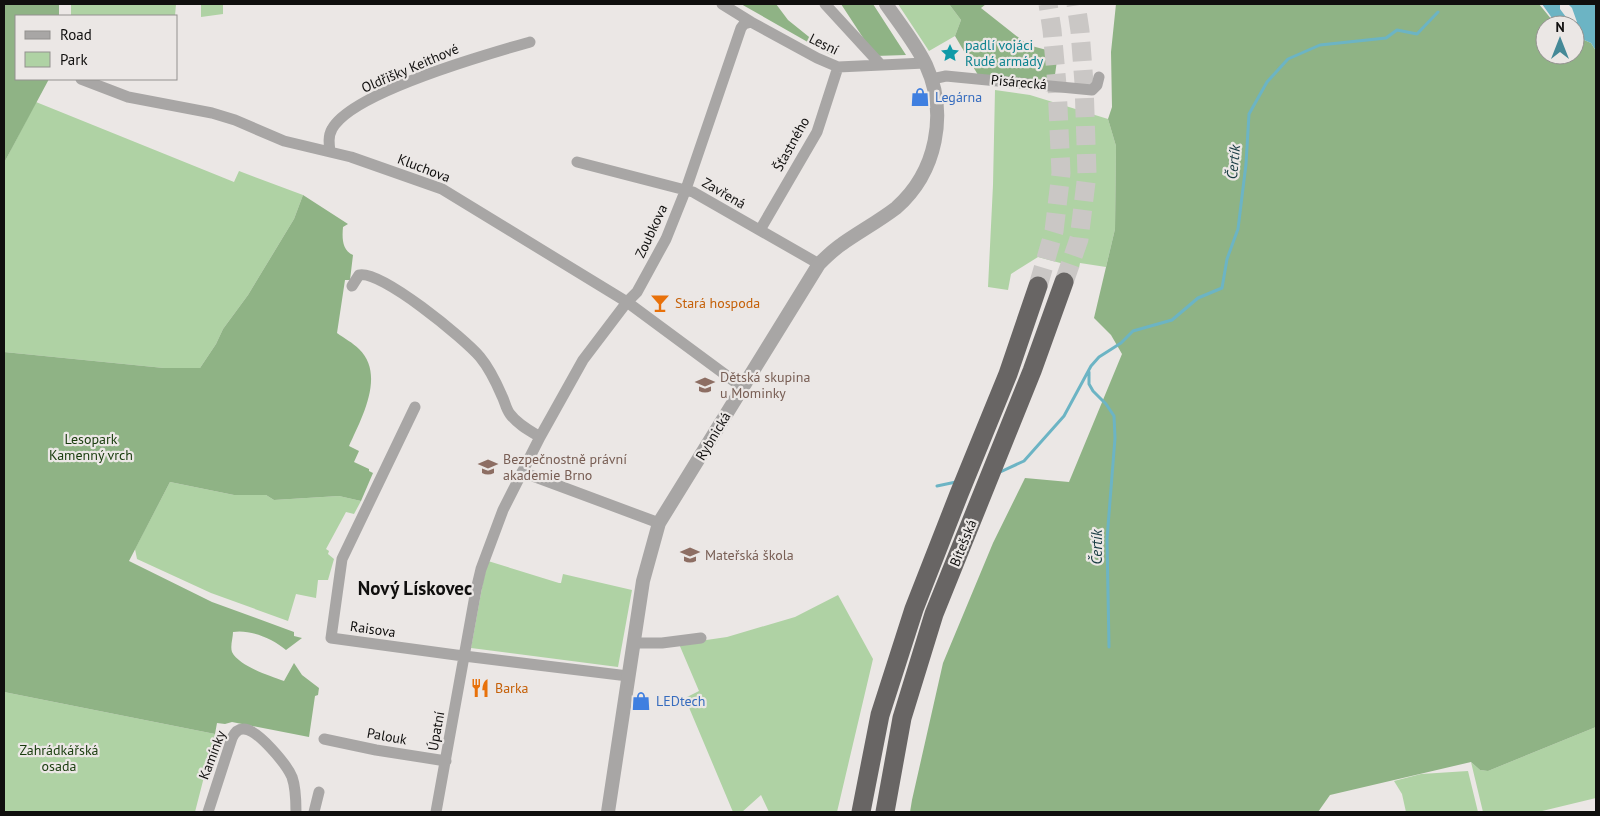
<svg xmlns="http://www.w3.org/2000/svg" width="1600" height="816" font-family="'PT Sans',sans-serif">
  <style>
    .green { fill: #afd2a4 }
    .forest { fill: #8fb385 }
    .water { fill: #6cb4c4 }
    .lines { fill: none; stroke-linecap: round; stroke-linejoin: round }
    .stream { stroke: #6cb4c4; stroke-width: 3 }
    .trunk-tunnel { stroke: #cac7c5; stroke-width: 19; stroke-dasharray: 19 9; stroke-linecap: butt }
    .minor { stroke: #a8a6a5; stroke-width: 11 }
    .tertiary { stroke: #a8a6a5; stroke-width: 14 }
    .trunk { stroke: #686564; stroke-width: 19 }
    .labels { text-anchor: middle; dominant-baseline: central; stroke-width: 4.5; stroke-linejoin: round; paint-order: stroke }
    .street-label { font-size: 14px; fill: #100f0e; stroke: #ebe7e5 }
    .culture-label { font-size: 14px; fill: #0d838f; stroke: #ebe7e5; text-anchor: start }
    .shop-label { font-size: 14px; fill: #366cbe; stroke: #ebe7e5; text-anchor: start }
    .food-label { font-size: 14px; fill: #c56008; stroke: #ebe7e5; text-anchor: start }
    .education-label { font-size: 14px; fill: #785e54; stroke: #ebe7e5; text-anchor: start }
    .park-label { font-size: 14px; fill: #193c0d; stroke: #ebe7e5 }
    .water-label { font-size: 15px; font-style: italic; fill: #193c43; stroke: #ebe7e5 }
    .district-label { font-size: 19px; font-weight: bold; fill: #100f0e; stroke: #ebe7e5 }
  </style>
  <rect width="100%" height="100%" fill="#ebe7e5"/>
  <path class="green" d="M71 4H176L175 16H71Z
    M201 4H223V14L201 17Z
    M898 4H949L961 20 955 36 929 51Z
    M995 90 1030 95 1108 119 1116 146 1115 229 1106 267 1080 263 1079 268 1038 257 1011 274 1008 290 988 287 993 185Z
    M36 102 234 182 239 171 303 195 294 219 248 295 223 329 216 344 200 368H164L4 352V163Z
    M170 482 234 495H266L274 500 339 496 361 501 354 514 346 512 326 549 329 551 328 554 334 559 328 580H318L316 598 296 594 288 621 211 593 137 559 135 549Z
    M488 561 559 583H561L563 574 632 590 618 667 471 648 483 582Z
    M838 595 873 659 837 812H769L761 795 742 812H733L685 698 699 691 679 644 727 637 795 617Z
    M4 692 215 734 195 812H4Z
    M1596 727V798L1538 812H1483L1471 762 1480 770 1488 771Z
    M1468 771 1478 812H1406L1402 794 1394 781 1421 774Z"/>
  <path class="forest" d="M4 4H59V16H16V79H49L4 163Z
    M741 4H776L788 20 834 57Z
    M841 4H873L906 55 875 56Z
    M949 4H986L981 8 1028 45 1058 53 1054 82 978 75 955 36 961 20Z
    M1116 4H1539L1556 25H1545V55H1575V36L1591 43 1596 51V727L1488 771 1480 770 1471 762 1330 795 1318 812H910L912 800 943 663 993 543 1025 478 1069 482 1122 354 1111 335 1094 318 1115 229 1116 146 1108 119 1112 107 1111 52Z
    M303 195 348 224 343 227C342 238 342 250 353 255L350 280H345L337 333C344 338 353 343 359 349 386 375 361 419 349 446L359 451 354 462 369 469V471L373 473 361 501 339 496 274 500 266 495H234L170 482 129 561 212 602 294 632V636L302 638 286 650C273 639 250 629 233 632 233 638 230 646 232 652 239 666 270 676 284 681L294 663 302 675 319 688 318 695 315 696 309 737 232 722 225 724 217 723 215 734 4 692V352L164 368H200L216 344 223 329 248 295 294 219Z"/>
  <path class="water" d="M1542 4H1560V9L1569 21 1577 22 1572 8 1568 4H1596V51L1591 43 1575 36V25H1557Z"/>
  <g class="lines">
    <path class="stream" d="M1089 372V384L1093 391 1106 404 1114 416 1115 438 1107 539 1109 647
      M998 473 1024 461 1064 416 1091 366 1099 357 1121 343 1133 331 1172 320 1198 298 1222 288 1227 259 1238 229 1246 164 1249 114 1267 82 1288 59 1320 45 1386 38 1397 30 1417 34 1438 12
      M937 486 956 482"/>
    <path class="trunk-tunnel" d="M1064 282 1079 239 1087 174 1084 83 1080 31 1076 4
      M1038 286 1054 231 1061 173 1057 85 1052 30 1048 4"/>
    <path class="minor" d="M722 4 751 22 817 58 838 67 925 63
      M825 4 881 65
      M81 79 128 97 212 113 235 120 284 141 351 157 442 189 627 302 742 387
      M932 79 946 76 1092 90 1097 85 1099 77
      M330 152C329 144 328 136 332 129 352 92 488 54 530 42
      M577 162 693 192 819 264
      M760 230 817 132 838 67
      M352 286 359 275C380 269 465 339 480 357 490 369 496 382 502 396 505 402 506 409 510 414 517 424 530 431 540 437
      M415 407 342 559 331 638 456 655 628 676
      M522 472 659 523
      M633 643H662L701 638
      M324 739 376 750 446 761
      M208 812 232 738C234 734 238 729 243 729 257 728 287 765 292 777 296 788 296 801 296 812
      M314 812 319 792
      M436 812 476 590 481 569 503 510 540 437 583 360 627 302 637 292 666 239 686 189 741 28 744 24 751 22"/>
    <path class="tertiary" d="M608 812 643 581 659 523 819 264C826 257 833 250 842 244 859 232 879 221 896 208 937 172 948 113 926 65 916 44 899 23 886 4"/>
    <path class="trunk" d="M861 812 880 715 914 609 959 494 1008 374 1038 286
      M885 812 902 718 934 614 1032 371 1064 282"/>
  </g>
  <defs>
    <g id="sight-bare" transform="scale(1.5)"><path d="M0-6L1.8-2.2L6-1.7L2.9 1.2L3.7 5.4L0 3.3L-3.7 5.4L-2.9 1.2L-6-1.7L-1.8-2.2Z" fill="#0f9aa8" stroke="#ebe7e5" stroke-width="2.5" paint-order="stroke"/></g>
    <g id="shop-bare" transform="scale(1.5)"><path d="M-5-2.5h2.3a2.7 3.5 0 0 1 5.4 0H5L5.5 6h-11ZM-1.5-2.5h3a1.5 2.3 0 0 0-3 0Z" fill="#3f7fe0" stroke="#ebe7e5" stroke-width="2.5" paint-order="stroke"/></g>
    <g id="bar-bare" transform="scale(1.5)"><path d="M-6-5H6L.8 .8V4.5H3.5V6h-7V4.5H-.8V.8Z" fill="#e8710a" stroke="#ebe7e5" stroke-width="2.5" paint-order="stroke"/></g>
    <g id="school-bare" transform="scale(1.5)"><path d="M0-5L7-2L0 1L-7-2ZM-4 1L0 2.5L4 1V4Q0 6-4 4Z" fill="#8d6e63" stroke="#ebe7e5" stroke-width="2.5" paint-order="stroke"/></g>
    <g id="university-bare" transform="scale(1.5)"><path d="M0-5L7-2L0 1L-7-2ZM-4 1L0 2.5L4 1V4Q0 6-4 4Z" fill="#8d6e63" stroke="#ebe7e5" stroke-width="2.5" paint-order="stroke"/></g>
    <g id="restaurant-bare" transform="scale(1.5)"><path d="M-5-6h1v4h1v-4h1v4h1v-4h1v5L-1.5 .5V6h-2V.5L-5-1ZM5-6V6H3V1.5H1.5Q1.5-4 5-6Z" fill="#e8710a" stroke="#ebe7e5" stroke-width="2.5" paint-order="stroke"/></g>
  </defs>
  <g fill-rule="evenodd">
    <use href="#sight-bare" x="950" y="53"/>
    <use href="#shop-bare" x="920" y="97"/>
    <use href="#bar-bare" x="660" y="303"/>
    <use href="#school-bare" x="705" y="385"/>
    <use href="#university-bare" x="488" y="467"/>
    <use href="#school-bare" x="690" y="555"/>
    <use href="#restaurant-bare" x="480" y="688"/>
    <use href="#shop-bare" x="641" y="701"/>
  </g>
  <g class="labels">
    <g class="street-label">
      <text transform="translate(824 44) rotate(26)">Lesní</text>
      <text transform="translate(410 68) rotate(-23)">Oldřišky Keithové</text>
      <text transform="translate(1019 82) rotate(5)">Pisárecká</text>
      <text transform="translate(791 144) rotate(-61)">Šťastného</text>
      <text transform="translate(424 168) rotate(21)">Kluchova</text>
      <text transform="translate(724 193) rotate(30)">Zavřená</text>
      <text transform="translate(651 231) rotate(-65)">Zoubkova</text>
      <text transform="translate(713 436) rotate(-59)">Rybnická</text>
      <text transform="translate(963 543) rotate(-68)">Bítešská</text>
      <text transform="translate(373 629) rotate(8)">Raisova</text>
      <text transform="translate(436 731) rotate(-80)">Úpatní</text>
      <text transform="translate(387 736) rotate(10)">Palouk</text>
      <text transform="translate(212 755) rotate(-69)">Kamínky</text>
    </g>
    <g class="culture-label">
      <text x="965" y="45">padlí vojáci<tspan x="965" dy="16">Rudé armády</tspan></text>
    </g>
    <g class="shop-label">
      <text x="935" y="97">Legárna</text>
      <text x="656" y="701">LEDtech</text>
    </g>
    <g class="food-label">
      <text x="675" y="303">Stará hospoda</text>
      <text x="495" y="688">Barka</text>
    </g>
    <g class="education-label">
      <text x="720" y="377">Dětská skupina<tspan x="720" dy="16">u Mominky</tspan></text>
      <text x="503" y="459">Bezpečnostně právní<tspan x="503" dy="16">akademie Brno</tspan></text>
      <text x="705" y="555">Mateřská škola</text>
    </g>
    <g class="park-label">
      <text x="91" y="439">Lesopark<tspan x="91" dy="16">Kamenný vrch</tspan></text>
      <text x="59" y="750">Zahrádkářská<tspan x="59" dy="16">osada</tspan></text>
    </g>
    <g class="water-label">
      <text transform="translate(1233 162) rotate(-84)">Čertík</text>
      <text transform="translate(1096 547) rotate(-90)">Čertík</text>
    </g>
    <g class="district-label">
      <text x="415" y="588">Nový Lískovec</text>
    </g>
  </g>
  <rect width="1600" height="816" fill="none" stroke="#100f0e" stroke-width="10"/>
  <rect x="15" y="15" width="162" height="65" fill="#ebe7e5" stroke="#93918f"/>
  <rect x="25" y="31" width="25" height="8" fill="#a8a6a5" stroke="#93918f"/>
  <text x="60" y="40" font-size="15" fill="#100f0e">Road</text>
  <rect x="25" y="52" width="25" height="15" fill="#afd2a4" stroke="#93918f"/>
  <text x="60" y="65" font-size="15" fill="#100f0e">Park</text>
  <g transform="translate(1560 40)"><circle r="24" fill="#ebe7e5" stroke="#93918f"/>
  <path d="M0-4L9 19L0 12L-9 19Z" fill="#458997"/>
  <text y="-8" font-size="14" font-weight="bold" text-anchor="middle" fill="#100f0e">N</text>
  </g>
</svg>
